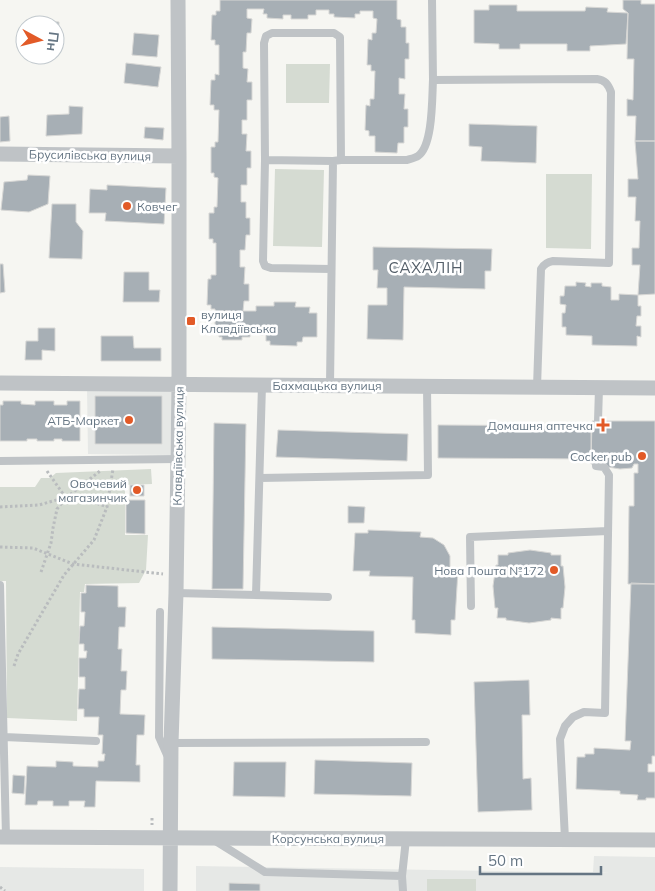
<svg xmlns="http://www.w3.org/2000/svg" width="655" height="891" font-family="Mulish,sans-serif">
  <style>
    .built { fill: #e6e8e6 }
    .green { fill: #d5dbd2 }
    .building { fill: #a7afb5; stroke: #d7d7d5 }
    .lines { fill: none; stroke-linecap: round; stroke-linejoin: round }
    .path { stroke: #b9bcbe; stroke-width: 3; stroke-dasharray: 2.5 2.5; stroke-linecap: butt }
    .lane { stroke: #bfc3c6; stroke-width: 8 }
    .street { stroke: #bfc3c6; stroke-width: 15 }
    .poi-dot { fill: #e25a27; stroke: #fff; stroke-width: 2 }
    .labels { text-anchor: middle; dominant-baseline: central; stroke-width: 5; stroke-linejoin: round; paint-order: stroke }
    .street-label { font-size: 12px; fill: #657583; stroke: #fff }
    .poi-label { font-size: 12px; fill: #657583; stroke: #fff; text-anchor: end }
    .quarter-label { font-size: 15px; letter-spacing: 1px; fill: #535e68; stroke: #fff }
  </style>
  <rect width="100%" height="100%" fill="#f6f6f2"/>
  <path class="built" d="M87 388 166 389 172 392 170 455 88 454Z
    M594 856 655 857V891H196V866L609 873 593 872Z
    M0 867 144 869V891H0Z"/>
  <path class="green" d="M286 64H330L329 103H286Z
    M275 169 324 170 322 247 273 246Z
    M546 174H592L591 249 546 248Z
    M151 469 152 484 125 485V535H148L146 570 139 583 85 584 84 592H80L77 721 7 718 6 581H0V487H35L41 478H50L56 473Z
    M427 879H476V891H427Z"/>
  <path class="building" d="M220 0H397V19L401 20V27H406V43H409V59H405V79L399 78V94H405L404 109H408V127H404V143H398L397 153 375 152V136H369V131L365 130 366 105 370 106V99H374L375 71H371V65H367L368 39 372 40V33H376L377 19 373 18V11H360V14H355V18L334 17V14H329V10H316V15H308V19H291V15H283V19L267 18V14H263L264 9H247V18L252 19 251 33H247L246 52H243V68L248 69 247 82H252V100H247V120H242V134H247L246 151H251V168H247V185H241V202H246V218H250V235H246L245 250H240V267H245L244 284H249V301H244L243 311H256V306H274V302H296L295 307H310L309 313H317V337H303L302 342H297V346L270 345V341H266V335L250 334V337H242V340H222V337H219V334H215V309H211V305H207L208 279H211V275H216V243H213V239H209V213H214V207H217L218 178 214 177V173H211V147H215V142H218L219 110H214V105H210L211 80H215V74L219 75V45H215V40H211L212 15H216V11H220Z
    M623 0H641V4H655V141H635L636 116H627V99L633 100 634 59H627L628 13 623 9Z
    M489 5H517V11H585L586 7 608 8 607 12 628 13 626 44 590 46V51H567V44H520V49H499V44L474 43V10H489Z
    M26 20 59 22 58 47H55V25H26Z
    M134 33 159 35 157 57 132 55Z
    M126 63 161 67 158 87 124 83Z
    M69 106 83 107 82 134 46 136 47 115 69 114Z
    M9 116 10 141 0 142V117Z
    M469 124 537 126 536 163 481 161 482 147 469 146Z
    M145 127 164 128 163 140 144 138Z
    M635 141H655V294L638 295 640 265H632V248H639L640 221H635L636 197H628V179H638Z
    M28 175 50 176 48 204 29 212 1 210 4 182 27 180Z
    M107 185 166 188 164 224 105 221 106 213H89L90 189 107 190Z
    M52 204H76V222L83 231 82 259 49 258Z
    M373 247 492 249 491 271H485V289L404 287 403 340 367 339 368 305H387V288H377L378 270H373Z
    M0 264H3L5 292 0 293Z
    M124 272H149V290H160L159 302H123Z
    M576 282 586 283 585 286 591 287V283H602V286L611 287V300H619V294L638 295V306H641V316H637L636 326H641V337L637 336V346L592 345V336L566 335V327H562V313H565L566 305 560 304V296H564L565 286H576Z
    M38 328H55V351L42 350V360H25L26 341H38Z
    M101 336H133L134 348H161V361H101Z
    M95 396H162V444H95Z
    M3 401H21V404L35 405V401H54V405H67V401H80V441H62V439H54V441H37V439H27V441H0V405H3Z
    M592 421H655V584H628L629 506H634V473H638V464H634L632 468 620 469 608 467 606 464H591Z
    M214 423 246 424 243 589H212Z
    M438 425 591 426V459L438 458Z
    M278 430 408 434 407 461 276 457Z
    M130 485H144V496H130Z
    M126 500H145V534L126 533Z
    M348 506 365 507 364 523H348Z
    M368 530 421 532 420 537 433 538 444 545 450 556V570H458L455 620H451V635L415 633V620H412L413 577 369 576 370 571H353L355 533H368Z
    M530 550 551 553V555H561V566H563L565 587 563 608H561V619L551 618V620L529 623 506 620V618H497L498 608H495L493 586 496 565H498V555H508V553Z
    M631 583 655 584V756H652V764H648V772H655V798H646V800H637L638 795 620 794V791L576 789 577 757H585V754H594V748L630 750 631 741H625Z
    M86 585 118 586V607H126L125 627H119L118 649H122L121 671H127L126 690H121L120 714 145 715 144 735H137L136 765H140V782L96 781 95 807H84L85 801H69V806H53V801H38L37 805H25L27 766 56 767V761L73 762V766L98 767V761H104L105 754H102L103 735H98L99 717H84V709H78L79 689H85V677H79V658H86L87 651H84V644H79L80 626H84L85 612H81V593H86Z
    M212 627 374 631V662L212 659Z
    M529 680 530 715H522L523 779 531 778 532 810 478 812 474 682Z
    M315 760 412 763 411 796 314 794Z
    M234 762H286L285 797 233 796Z
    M13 775 25 776 24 794 12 793Z
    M229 883 260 884V891H229Z"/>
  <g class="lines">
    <path class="path" d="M47 471 66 498
      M0 507 39 505 74 495 107 507
      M0 547 33 548 73 564 163 574
      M41 572 51 543 53 528 57 509 66 498 100 471
      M14 666 18 654 64 575 94 540 107 507 113 469
      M152 818V825
      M0 887 5 891"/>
    <path class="lane" d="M432 0 433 80 597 79C605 80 608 84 611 92L609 263 553 261C547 262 544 264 541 269L537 387
      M265 160 333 161
      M331 269 271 268 265 266 263 261 265 160 264 43 266 36 272 33H334L340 37 341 160
      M330 385 333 161 341 160H407C410 159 415 158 418 156 433 146 432 98 433 80
      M598 421 599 388
      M0 461 178 459
      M260 478 428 475 427 386
      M0 585 6 837
      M176 593 328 597
      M256 595 262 385
      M471 606 470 537 608 531
      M160 612 159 737 167 755
      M4 737 96 741
      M171 743 426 742
      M565 839 560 739 565 726 573 717 584 712 605 713 609 475 604 467 596 466V464
      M214 840 265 872 402 876
      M403 891 402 876 406 839"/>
    <path class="street" d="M0 154 179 156
      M0 383 655 388
      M0 837 655 840
      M170 891 171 743 176 593 179 384V156L178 0"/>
  </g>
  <g class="poi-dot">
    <circle cx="127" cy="206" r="5"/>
    <rect x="186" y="316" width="10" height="10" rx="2.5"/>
    <circle cx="129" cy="420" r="5"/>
    <path d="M600.5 417.5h5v5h5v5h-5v5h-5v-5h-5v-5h5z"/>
    <circle cx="642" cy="456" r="5"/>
    <circle cx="137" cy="490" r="5"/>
    <circle cx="554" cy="570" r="5"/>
  </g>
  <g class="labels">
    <g class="street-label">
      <text transform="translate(90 155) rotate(1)">Брусилівська вулиця</text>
      <text x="327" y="385">Бахмацька вулиця</text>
      <text transform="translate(178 446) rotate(-89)">Клавдіївська вулиця</text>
      <text x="328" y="838">Корсунська вулиця</text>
    </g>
    <g class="poi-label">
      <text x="137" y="206" text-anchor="start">Ковчег</text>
      <text x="201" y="314" text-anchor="start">вулиця<tspan x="201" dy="14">Клавдіївська</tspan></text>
      <text x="119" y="420">АТБ-Маркет</text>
      <text x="593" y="425">Домашня аптечка</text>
      <text x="632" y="456">Cocker pub</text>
      <text x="127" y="483">Овочевий<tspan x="127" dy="14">магазинчик</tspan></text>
      <text x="544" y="570">Нова Пошта №172</text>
    </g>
    <g class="quarter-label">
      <text x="426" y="267">САХАЛІН</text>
    </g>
  </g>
  <g transform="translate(40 40) rotate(97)"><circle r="24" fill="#ffffff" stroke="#c1c8cd"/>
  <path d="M0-4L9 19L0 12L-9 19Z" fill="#e25a27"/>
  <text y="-8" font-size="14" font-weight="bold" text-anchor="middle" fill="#657583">Пн</text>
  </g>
  <path d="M480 866v8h121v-8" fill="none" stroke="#657583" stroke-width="2.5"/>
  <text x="488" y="866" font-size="15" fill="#657583" stroke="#ffffff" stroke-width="4" paint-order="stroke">50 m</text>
</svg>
